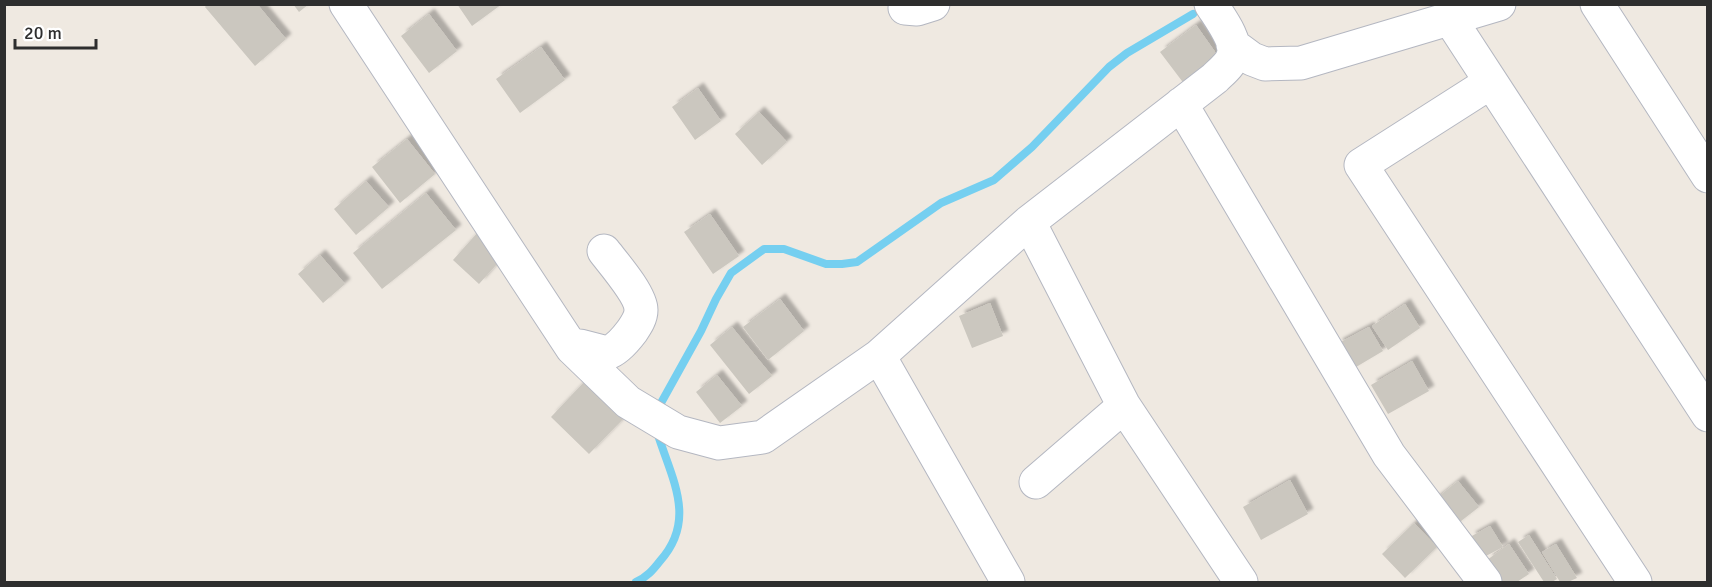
<svg xmlns="http://www.w3.org/2000/svg" width="1712" height="587" font-family="Signika,sans-serif">
  <style>
    .lines { fill: none; stroke-linecap: round; stroke-linejoin: round }
    .stream { stroke: #75cff0; stroke-width: 8 }
    .building { fill: #cbc7bf; filter: url(#shadow) }
    .minor-casing { stroke: #b4b7c1; stroke-width: 35 }
    .minor { stroke: #fff; stroke-width: 33 }
  </style>
  <defs>
    <filter id="shadow"><feDropShadow dx="5.5" dy="-5.5" stdDeviation="1.5" flood-color="#0004"/></filter>
  </defs>
  <rect width="100%" height="100%" fill="#efe9e1"/>
  <g class="lines">
    <path class="stream" d="M660 413 661 403 701 331 716 299 731 273 764 249H784L826 264H842L857 262 941 203 994 180 1032 147 1109 67 1127 53 1193 14
      M636 582C647 577 653 570 660 561 697 520 672 479 658 435L659 429"/>
  </g>
  <path class="building" d="M207 4H257L286 39 255 66 205 7Z
    M293 4H309L299 12Z
    M457 4H502L472 26Z
    M429 14 457 51 429 73 401 36Z
    M1196 25 1220 59 1185 85 1160 52Z
    M541 47 565 80 520 113 496 79Z
    M698 88 721 121 695 140 672 107Z
    M759 112 787 142 762 165 735 134Z
    M407 139 435 174 400 203 372 167Z
    M366 181 389 207 356 235 334 209Z
    M426 193 456 230 382 289 353 253Z
    M710 214 739 256 713 274 684 232Z
    M479 231 505 255 479 284 453 260Z
    M320 255 345 284 323 303 298 274Z
    M780 299 804 331 768 360 743 327Z
    M990 303 1003 336 972 348 959 316Z
    M1405 304 1420 328 1388 350 1372 326Z
    M732 327 772 376 749 394 710 345Z
    M1369 327 1383 351 1351 370 1337 344Z
    M1412 361 1429 391 1388 414 1371 385Z
    M717 375 742 406 720 423 696 392Z
    M586 380 625 417 589 454 551 417Z
    M1290 480 1308 514 1261 540 1243 507Z
    M1458 481 1479 507 1452 528 1432 502Z
    M1414 523 1437 547 1405 578 1382 554Z
    M1490 526 1503 547 1482 558 1470 537Z
    M1529 535 1557 579 1552 582H1544L1518 542Z
    M1509 544 1529 574 1517 582H1502L1487 560Z
    M1556 544 1577 578 1568 582H1560L1542 552Z"/>
  <g class="lines">
    <g class="minor-casing">
      <path id="minor" d="M346 4 572 348 628 402 678 432 719 443 763 437 879 356
        M1597 4 1708 176
        M905 8 917 9 933 4
        M1450 19 1708 415
        M1233 45 1252 59 1265 64 1301 63 1499 4
        M1491 82 1361 165 1635 582
        M1181 104 1389 455 1485 582
        M1029 222 1124 406 1241 582
        M572 348 580 346 607 353C617 350 626 339 632 331 636 325 641 318 641 310 641 295 614 264 604 251
        M1036 482 1124 406
        M1008 582 879 356 1029 222 1215 78C1221 72 1231 64 1233 56 1238 41 1219 17 1211 4"/>
    </g>
    <use href="#minor" class="minor"/>
  </g>
  <rect width="1712" height="587" fill="none" stroke="#2e2e2e" stroke-width="12"/>
  <path d="M15 39v9h81v-9" fill="none" stroke="#2e2e2e" stroke-width="3"/>
  <text x="24" y="39" font-size="18" fill="#2e2e2e" stroke="#ffffff" stroke-width="4.5" paint-order="stroke">20 m</text>
</svg>
